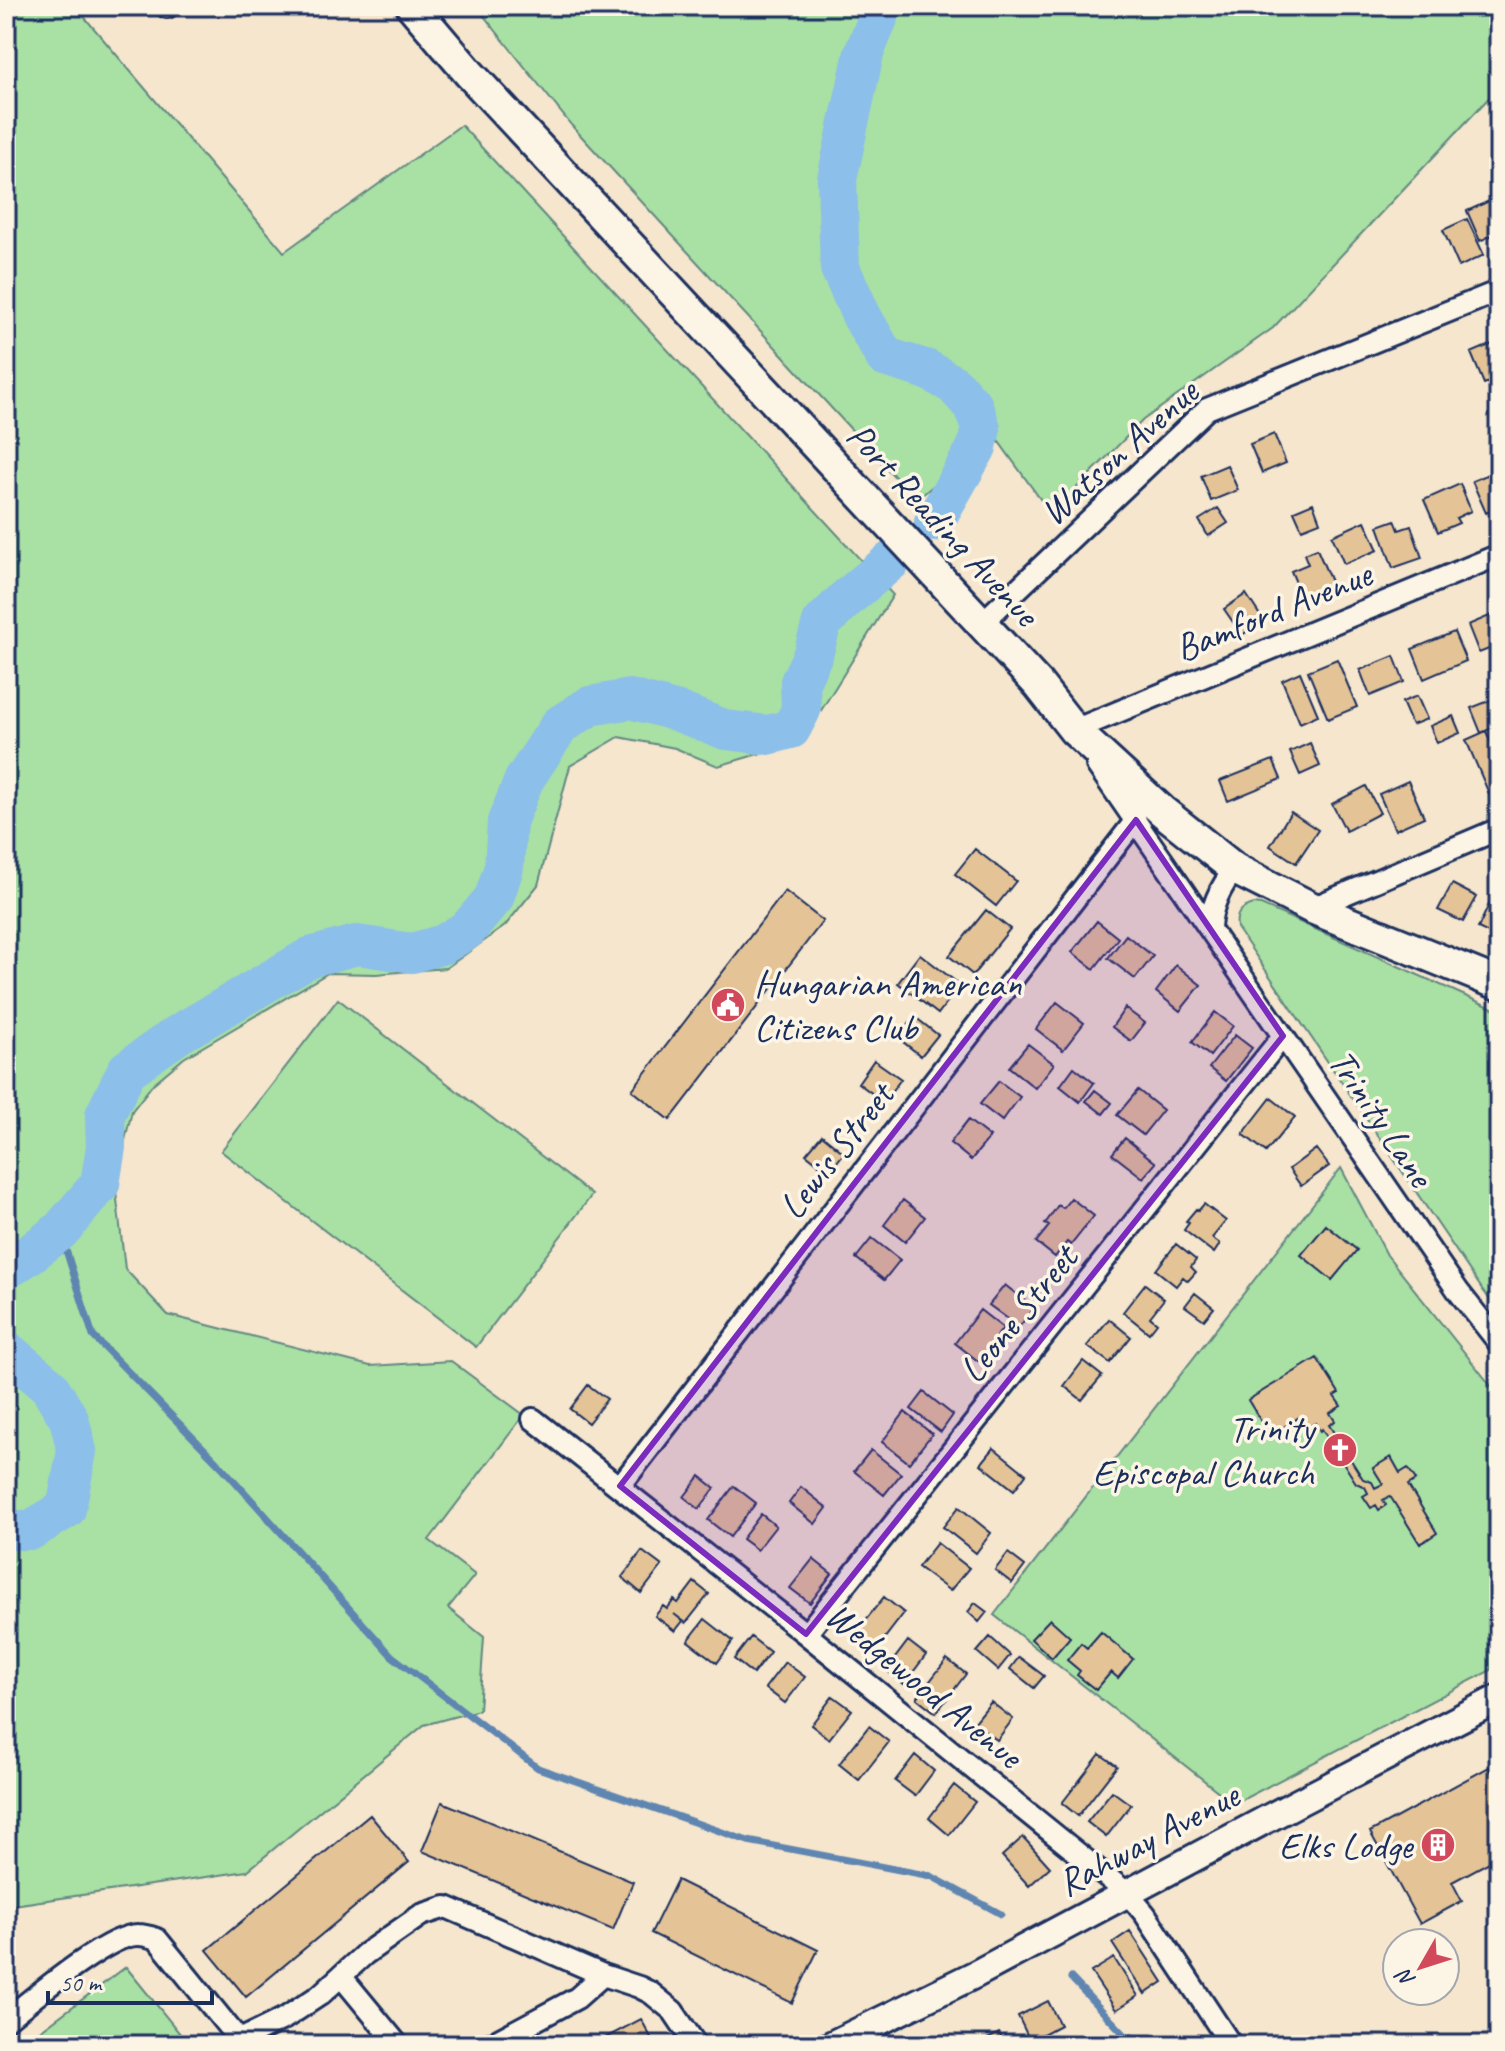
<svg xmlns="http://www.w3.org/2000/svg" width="1505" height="2051" font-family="Caveat,sans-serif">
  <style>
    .green { fill: #a9e0a4; stroke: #628881; stroke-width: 2 }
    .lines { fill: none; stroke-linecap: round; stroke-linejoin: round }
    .stream { stroke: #5f85b1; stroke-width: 7 }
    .river { stroke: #8cbfe9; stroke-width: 40 }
    .building { fill: #e4c396; stroke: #1b2f5e; stroke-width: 2 }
    .minor-casing { stroke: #1b2f5e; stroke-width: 26 }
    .tertiary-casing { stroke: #1b2f5e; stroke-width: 32 }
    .secondary-casing { stroke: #1b2f5e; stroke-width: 36 }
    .minor { stroke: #fcf5e5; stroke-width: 20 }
    .tertiary { stroke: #fcf5e5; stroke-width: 26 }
    .secondary { stroke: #fcf5e5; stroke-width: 30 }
    .marked { fill: #7b2cbf; fill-opacity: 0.2; stroke: #7b2cbf; stroke-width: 6; stroke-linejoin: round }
    .labels { text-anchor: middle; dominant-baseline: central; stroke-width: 7; stroke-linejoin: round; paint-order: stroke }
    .street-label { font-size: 38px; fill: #1b2f5e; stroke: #fcf5e5 }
    .poi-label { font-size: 38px; fill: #1b2f5e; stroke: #fcf5e5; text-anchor: end }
  </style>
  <rect width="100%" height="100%" fill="#f5e6cd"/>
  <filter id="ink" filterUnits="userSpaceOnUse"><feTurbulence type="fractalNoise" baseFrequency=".0125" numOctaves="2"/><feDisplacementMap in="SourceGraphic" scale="16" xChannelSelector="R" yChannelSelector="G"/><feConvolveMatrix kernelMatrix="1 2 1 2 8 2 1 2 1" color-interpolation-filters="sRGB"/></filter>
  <g filter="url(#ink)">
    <path class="green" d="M6 6H75L284 252 461 125 893 595 802 741 718 766 675 748 619 737 570 766 538 885 505 926 446 968 376 974 328 973 184 1058 153 1084 132 1111 115 1182 125 1269 168 1315 370 1366 451 1361 524 1415 429 1540 475 1575 448 1608 484 1637 479 1710 424 1725 247 1871 6 1906Z
      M476 6H1499V87L1273 328 1143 420 1051 514 994 435 916 500 572 126Z
      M1254 904 1261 905 1499 1011V1312L1482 1289 1237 928C1235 914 1240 908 1254 904Z
      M338 999 592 1195 476 1347 221 1151Z
      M1341 1168 1387 1255 1499 1396V1666L1234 1804 994 1615Z
      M126 1967 189 2045H21Z"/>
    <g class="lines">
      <path class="stream" d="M60 1231 93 1336 222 1467 392 1656 538 1768 748 1841 931 1876 1001 1914
        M1071 1978 1125 2035 1144 2041 1188 2044"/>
      <path class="river" d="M883 6 864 53 837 179 840 268 862 317 885 357 928 370 954 385 973 406 981 428 977 447 934 522
        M6 1270 26 1257 60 1231 100 1184 106 1147 105 1115 127 1070 177 1035 310 957 357 945 412 953 444 944 468 929 494 898 504 867 507 822 524 780 560 725 590 706 630 699 679 712 726 730 768 735 791 729 801 710 800 682 813 654 822 623 847 598 891 561
        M6 1350 49 1386 69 1419 77 1451 66 1509 31 1530H6"/>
    </g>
    <path class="building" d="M1498 197 1499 232 1480 241 1467 211Z
      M1467 219 1484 255 1459 267 1443 230Z
      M1499 341V378L1484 384 1471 353Z
      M1274 434 1286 463 1262 473 1250 444Z
      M1227 465 1238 490 1211 501 1201 476Z
      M1499 470V507L1486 513 1472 481Z
      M1460 484 1471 511 1456 518 1459 523 1438 532 1424 500Z
      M1313 503 1320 522 1302 529 1294 511Z
      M1218 508 1228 523 1208 536 1199 520Z
      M1395 520 1399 530 1411 526 1422 558 1393 568 1378 526Z
      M1365 521 1378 550 1344 564 1332 536Z
      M1317 549 1332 584 1302 597 1291 571 1308 564 1304 554Z
      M1246 594 1263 620 1242 635 1224 609Z
      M1499 612V645L1479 653 1468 625Z
      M1454 632 1466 661 1424 679 1412 649Z
      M1394 656 1404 682 1370 696 1360 670Z
      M1337 659 1357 707 1328 719 1308 671Z
      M1300 672 1318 715 1300 723 1282 680Z
      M1417 696 1427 719 1412 725 1402 702Z
      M1499 697V725L1481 733 1471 708Z
      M1453 716 1460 733 1437 743 1430 726Z
      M1486 731 1499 762V792L1490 796 1466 740Z
      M1310 743 1320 766 1300 775 1290 752Z
      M1273 760 1281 779 1228 801 1220 781Z
      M1408 781 1424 817 1395 830 1379 794Z
      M1366 786 1380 813 1346 831 1332 804Z
      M1291 812 1318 830 1296 863 1270 846Z
      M975 849 1016 881 996 906 955 874Z
      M1452 884 1477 897 1463 922 1438 910Z
      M785 891 823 921 670 1120 632 1090Z
      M1495 892 1499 893V938L1478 928Z
      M986 910 1010 929 973 975 949 956Z
      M1097 921 1118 938 1094 969 1072 952Z
      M1126 935 1153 956 1135 979 1108 958Z
      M920 954 960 985 938 1014 898 983Z
      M1176 965 1201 985 1180 1011 1156 992Z
      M1057 1002 1084 1023 1063 1050 1036 1029Z
      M1125 1008 1145 1023 1131 1041 1112 1027Z
      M1215 1012 1233 1026 1210 1056 1192 1042Z
      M915 1017 938 1035 921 1056 898 1038Z
      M1235 1035 1252 1048 1226 1081 1209 1068Z
      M1028 1044 1054 1064 1035 1088 1009 1067Z
      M874 1060 901 1079 884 1102 858 1083Z
      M1074 1067 1094 1083 1080 1102 1060 1086Z
      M999 1081 1020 1097 1002 1121 980 1104Z
      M1095 1090 1112 1103 1103 1114 1086 1101Z
      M1138 1090 1163 1110 1143 1135 1117 1115Z
      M1271 1098 1295 1117 1266 1152 1243 1134Z
      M968 1120 990 1137 971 1160 950 1143Z
      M822 1135 844 1153 829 1172 806 1154Z
      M1125 1138 1156 1163 1143 1178 1112 1154Z
      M1316 1149 1329 1166 1301 1186 1289 1169Z
      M1071 1198 1094 1216 1071 1245 1067 1242 1055 1257 1036 1242 1049 1226 1045 1224 1058 1205 1063 1208Z
      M903 1200 925 1217 905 1242 884 1225Z
      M1204 1204 1226 1221 1212 1238 1220 1244 1214 1253 1184 1230 1189 1223 1186 1221 1196 1209 1198 1211Z
      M1326 1225 1357 1250 1332 1280 1301 1255Z
      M872 1238 900 1260 884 1280 856 1258Z
      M1176 1244 1196 1260 1191 1267 1196 1272 1188 1281 1183 1277 1176 1286 1156 1270Z
      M1145 1284 1164 1299 1150 1317 1157 1323 1149 1333 1123 1312Z
      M1005 1285 1034 1308 1019 1327 989 1305Z
      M1195 1293 1214 1308 1204 1320 1185 1306Z
      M980 1310 1003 1328 978 1361 955 1343Z
      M1109 1319 1131 1337 1110 1363 1087 1346Z
      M1317 1358 1339 1393 1334 1396 1341 1406 1330 1413 1335 1421 1329 1425 1336 1436 1339 1433 1344 1441 1340 1443 1363 1479 1372 1482 1375 1488 1383 1484 1373 1468 1391 1457 1400 1473 1408 1468 1416 1480 1408 1485 1437 1533 1420 1544 1390 1496 1383 1500 1386 1505 1379 1510 1376 1505 1371 1508 1363 1496 1368 1493 1365 1487 1356 1483 1322 1429 1320 1431 1315 1423 1305 1429 1298 1418 1270 1436 1248 1400Z
      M1083 1361 1102 1376 1082 1400 1064 1386Z
      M588 1385 607 1399 588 1423 570 1409Z
      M924 1392 953 1415 941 1432 911 1409Z
      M905 1412 932 1434 909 1463 882 1442Z
      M994 1448 1026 1474 1014 1490 981 1464Z
      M871 1450 901 1474 884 1495 854 1471Z
      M700 1476 715 1488 699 1509 684 1497Z
      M734 1486 756 1503 730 1537 708 1520Z
      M801 1487 827 1508 815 1524 789 1503Z
      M959 1507 991 1533 976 1553 943 1527Z
      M761 1514 776 1526 757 1550 742 1539Z
      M937 1543 969 1568 950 1591 918 1567Z
      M642 1551 662 1566 641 1593 622 1577Z
      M1008 1553 1025 1566 1012 1583 995 1570Z
      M813 1559 832 1574 810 1603 790 1588Z
      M694 1582 709 1594 686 1623 674 1614 683 1621 675 1631 655 1616 663 1606 667 1609 674 1600 678 1603Z
      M884 1597 904 1613 874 1652 853 1636Z
      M975 1603 987 1612 979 1622 968 1612Z
      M705 1619 733 1641 717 1663 688 1641Z
      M1050 1619 1070 1637 1052 1658 1031 1639Z
      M1101 1632 1133 1659 1118 1678 1111 1672 1096 1690 1077 1675 1080 1671 1067 1660 1081 1643 1087 1648Z
      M751 1637 770 1652 753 1674 734 1659Z
      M990 1637 1010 1655 998 1670 977 1652Z
      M908 1641 926 1655 904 1684 886 1670Z
      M1019 1657 1044 1676 1034 1688 1010 1669Z
      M947 1659 966 1674 936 1713 917 1698Z
      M785 1662 805 1677 785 1703 765 1688Z
      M833 1696 852 1710 829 1739 811 1725Z
      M991 1702 1013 1719 997 1740 974 1723Z
      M869 1726 889 1742 859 1780 839 1764Z
      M1100 1754 1117 1766 1078 1816 1062 1803Z
      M915 1755 934 1771 915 1796 895 1781Z
      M1489 1767 1499 1786V1857L1452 1882 1462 1901 1420 1924 1370 1832Z
      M954 1785 975 1802 949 1835 929 1818Z
      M1112 1791 1131 1805 1106 1837 1087 1822Z
      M442 1802 633 1882 613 1930 422 1851Z
      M370 1815 409 1862 246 1997 207 1950Z
      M1023 1837 1050 1867 1029 1886 1002 1856Z
      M677 1880 818 1950 792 2003 651 1933Z
      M1130 1931 1163 1982 1145 1994 1112 1943Z
      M1114 1958 1138 1996 1116 2010 1091 1972Z
      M1048 2001 1060 2025 1030 2041 1018 2016Z
      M641 2019 655 2045H592Z
      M999 2033 1005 2045H976Z
      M354 2034 360 2045H333Z"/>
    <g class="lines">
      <g class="minor-casing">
        <path id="minor" d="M167 7 168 6
          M982 623 1207 409 1499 291
          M1079 738 1074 730 1499 555
          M1097 765 1458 1291 1499 1343
          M1312 908 1499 829
          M1210 928C1211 906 1221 886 1235 869
          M533 1419 806 1634 1127 1893 1145 1914 1231 2045
          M620 1486 1136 820
          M806 1634 1283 1036
          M341 1976 398 2045
          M6 2020C31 2000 108 1934 138 1935 144 1935 151 1937 157 1939L243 2045
          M240 2040 285 2018 320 1995 365 1954 421 1915 446 1907 603 1975 639 1987 651 1993 673 2011 696 2045
          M489 2045 577 1998 603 1975"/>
      </g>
      <g class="tertiary-casing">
        <path id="tertiary" d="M831 2045 976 1974 1299 1802 1499 1698"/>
      </g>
      <g class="secondary-casing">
        <path id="secondary" d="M412 6 469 73 1038 684 1074 730 1162 811 1235 869 1312 908 1499 984"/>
      </g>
      <use href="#minor" class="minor"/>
      <use href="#tertiary" class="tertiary"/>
      <use href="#secondary" class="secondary"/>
    </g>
  </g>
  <path class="marked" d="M1136 820 1283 1036 806 1634 620 1486Z"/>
  <defs>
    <g id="civic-disc" transform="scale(1.8)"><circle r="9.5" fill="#d1495b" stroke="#fcf5e5"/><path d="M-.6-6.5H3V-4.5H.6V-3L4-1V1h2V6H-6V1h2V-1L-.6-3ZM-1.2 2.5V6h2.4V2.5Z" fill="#fff"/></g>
    <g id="church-disc" transform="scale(1.8)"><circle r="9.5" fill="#d1495b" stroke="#fcf5e5"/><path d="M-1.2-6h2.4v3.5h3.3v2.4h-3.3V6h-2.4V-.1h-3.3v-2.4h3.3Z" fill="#fff"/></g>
    <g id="building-disc" transform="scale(1.8)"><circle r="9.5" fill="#d1495b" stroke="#fcf5e5"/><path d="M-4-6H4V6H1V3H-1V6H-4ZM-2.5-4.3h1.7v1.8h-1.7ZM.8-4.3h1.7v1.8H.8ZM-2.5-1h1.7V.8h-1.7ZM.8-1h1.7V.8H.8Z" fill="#fff"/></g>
  </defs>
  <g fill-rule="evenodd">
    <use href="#civic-disc" x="728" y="1005"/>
    <use href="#church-disc" x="1340" y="1450"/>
    <use href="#building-disc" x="1438" y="1845"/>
  </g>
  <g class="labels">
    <g class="street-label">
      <text transform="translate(1119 452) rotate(-42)">Watson Avenue</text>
      <text transform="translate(943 524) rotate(47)">Port Reading Avenue</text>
      <text transform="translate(1273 611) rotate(-22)">Bamford Avenue</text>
      <text transform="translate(1381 1118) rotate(56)">Trinity Lane</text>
      <text transform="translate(836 1151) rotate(-52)">Lewis Street</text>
      <text transform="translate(1018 1314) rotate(-51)">Leone Street</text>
      <text transform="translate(924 1685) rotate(39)">Wedgewood Avenue</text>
      <text transform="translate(1148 1839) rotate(-28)">Rahway Avenue</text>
    </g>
    <g class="poi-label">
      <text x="754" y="983" text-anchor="start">Hungarian American<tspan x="754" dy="44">Citizens Club</tspan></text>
      <text x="1314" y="1428">Trinity<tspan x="1314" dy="44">Episcopal Church</tspan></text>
      <text x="1412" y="1845">Elks Lodge</text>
    </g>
  </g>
  <rect width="1505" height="2051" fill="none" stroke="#fcf5e5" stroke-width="32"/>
  <rect x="16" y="16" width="1473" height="2019" fill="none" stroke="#1b2f5e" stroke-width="3" filter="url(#ink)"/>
  <g transform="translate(1421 1967) rotate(231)"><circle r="38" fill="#fcf5e5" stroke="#a2a6af" stroke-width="2"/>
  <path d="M0-6L14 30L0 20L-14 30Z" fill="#d1495b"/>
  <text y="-12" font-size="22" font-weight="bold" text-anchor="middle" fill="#1b2f5e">N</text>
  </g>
  <path d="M48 1991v12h164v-12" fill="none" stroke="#1b2f5e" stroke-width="4"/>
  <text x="60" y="1991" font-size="24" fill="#1b2f5e" stroke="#fcf5e5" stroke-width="6" paint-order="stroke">50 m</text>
</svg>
